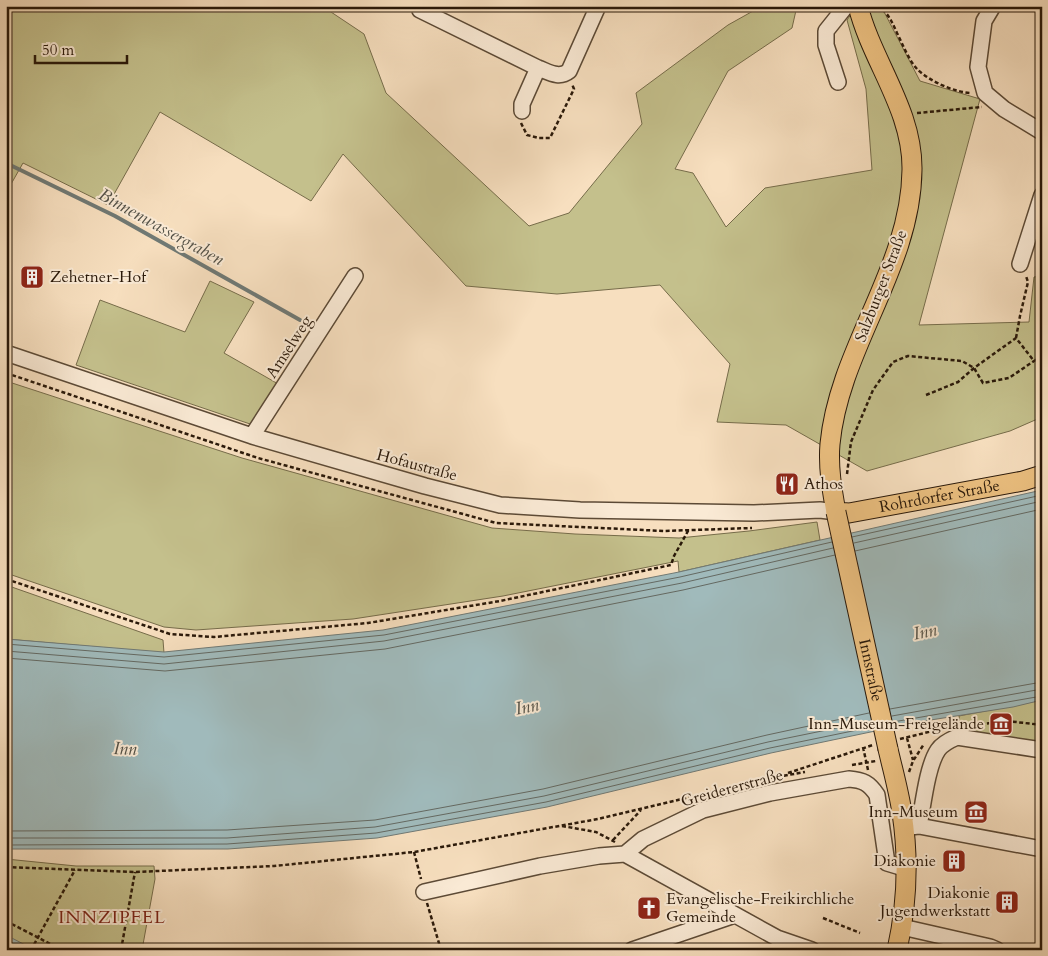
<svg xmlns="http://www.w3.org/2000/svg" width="1048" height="956" font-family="Cardo,serif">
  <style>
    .green { fill: #c4c08c; stroke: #766c4a }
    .water { fill: #a0babb; stroke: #707974 }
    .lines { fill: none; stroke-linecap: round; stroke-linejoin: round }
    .shore { stroke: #646962; stroke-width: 1 }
    .stream { stroke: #707974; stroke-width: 4 }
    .minor-casing { stroke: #5c4a36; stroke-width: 18 }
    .major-casing { stroke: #291809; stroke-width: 21 }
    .path { stroke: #291809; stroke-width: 2.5; stroke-dasharray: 4 2.5; stroke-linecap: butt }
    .minor { stroke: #faead5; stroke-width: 15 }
    .major { stroke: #ecc080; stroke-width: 19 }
    .major-bridge-casing { stroke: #291809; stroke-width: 21; stroke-linecap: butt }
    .path-bridge { stroke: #291809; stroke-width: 2.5; stroke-dasharray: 4 2.5; stroke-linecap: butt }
    .major-bridge { stroke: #ecc080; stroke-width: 19 }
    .labels { text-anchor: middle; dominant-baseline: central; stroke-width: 4; stroke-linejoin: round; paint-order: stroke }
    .poi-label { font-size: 16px; fill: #291809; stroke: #faead5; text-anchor: end }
    .street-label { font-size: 16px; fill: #291809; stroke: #faead5 }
    .water-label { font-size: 18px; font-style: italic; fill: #535147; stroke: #faead5 }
    .neighbourhood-label { font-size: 18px; letter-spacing: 1px; fill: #7a1f14; stroke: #faead5 }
  </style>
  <rect width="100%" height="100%" fill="#f7dfbf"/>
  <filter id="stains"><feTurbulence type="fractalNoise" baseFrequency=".004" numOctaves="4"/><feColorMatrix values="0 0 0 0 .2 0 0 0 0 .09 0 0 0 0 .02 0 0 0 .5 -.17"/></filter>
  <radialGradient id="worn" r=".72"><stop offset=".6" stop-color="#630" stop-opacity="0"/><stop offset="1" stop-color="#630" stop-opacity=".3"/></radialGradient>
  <path class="green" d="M6 6H322L364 34 386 93 529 226 569 213 642 124 636 93 728 25 762 6H797L792 28 728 71 675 169 693 173 726 227 765 188 872 170 866 89 847 20 857 6H881L920 81 980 99 919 325 1029 322 1034 277 1042 276V417L1010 431 867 471 786 425 717 422 730 364 660 285 557 294 466 286 343 154 311 201 160 112 108 205 23 163 6 193Z
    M210 281 254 302 224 353 280 385 256 426 76 365 100 300 185 332Z
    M6 381 242 458 492 528 575 534 679 538 749 531 817 522 820 540 679 572 678 561 503 596 353 619 196 630 164 627 6 573Z
    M6 585 163 640 164 653 6 639Z
    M1042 700V746L961 732 959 716Z
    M6 859 76 866H154L155 879 142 950H6Z"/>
  <path class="water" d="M1042 490V700L1013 707 918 722 771 753 547 807 377 838 228 849H6V639L164 652 383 630 679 572Z
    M6 935 35 950H6Z"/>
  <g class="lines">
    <path class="shore" d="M852 537 1042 495
      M854 543 1042 501
      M855 551 1042 509
      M6 644 164 657 384 635 680 577 832 542
      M6 651 164 664 384 641 682 583 833 548
      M6 658 165 671 385 649 683 590 835 555
      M890 709 1042 682
      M892 716 1042 689
      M893 722 1042 696
      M6 831 227 830 375 820 543 789 767 735 869 713
      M6 838H227L375 827 544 796 768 742 871 721
      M6 845 227 844 376 833 546 802 770 748 872 727"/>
    <path class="stream" d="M6 163 115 216 300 320"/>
    <g class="minor-casing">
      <path id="minor" d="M420 6V10L538 68C549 72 559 79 569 71L598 6
        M993 6 984 21 978 67 985 93 1004 109 1042 132
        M838 82 826 45V31L846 6
        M522 111V104L538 68
        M1020 264 1042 195
        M6 353 252 436 425 486 500 505 580 510 754 513 820 510 836 512
        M252 436 355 276
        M919 826C923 806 927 766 938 750 942 744 950 740 957 737L1042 750
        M910 827 919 826 1042 849
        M625 854 777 938 812 950
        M424 892 540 866 599 856 625 854 643 839 703 810 770 793 849 779C863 780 869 783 877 795L887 863 907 869
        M902 927 990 947 997 950
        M632 950 735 915"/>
    </g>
    <g class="major-casing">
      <g id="major">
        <path id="s1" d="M858 6C872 62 913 110 912 170 911 268 839 348 830 444 828 467 832 490 836 512L849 513 1023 481 1042 475"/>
        <path d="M888 749C893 771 899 792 902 813 909 859 907 905 897 950"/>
      </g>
    </g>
    <path class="path" d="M877 6C888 12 892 22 897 33 903 45 909 61 918 70 931 82 954 92 971 93
      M917 113 982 107
      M521 123 527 135 539 138H550L574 89 572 84
      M1016 338 1020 316 1028 282 1026 276
      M6 373 258 458 496 523 664 531 752 528
      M926 395 958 382 974 368 1016 338 1034 361 1042 356
      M847 474 851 442 873 390 893 362 908 356 962 361 974 368 983 383 1009 378 1034 361
      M6 579 170 634 214 637 368 623 500 601 671 565 674 556 688 531
      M974 725 1007 721 1042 725
      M907 738 913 760
      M900 739 941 729
      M863 747 868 770
      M852 765 876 761
      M909 772 913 761 924 744
      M788 773 873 745
      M771 778 805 772
      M562 826 596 832 615 842
      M613 840 641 810
      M414 852 421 879
      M6 867 135 872 274 866 414 852 598 819 741 785
      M427 903 441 950
      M823 918 860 933
      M6 921 62 950
      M121 950 135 872"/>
    <use href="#minor" class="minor"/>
    <use href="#major" class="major"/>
    <g class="major-bridge-casing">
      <g id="major-bridge">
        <path id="s2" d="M836 512 888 749"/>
      </g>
    </g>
    <path class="path-bridge" d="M31 950 75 870"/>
    <use href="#major-bridge" class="major-bridge"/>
  </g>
  <defs>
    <g id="building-square" transform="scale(1.25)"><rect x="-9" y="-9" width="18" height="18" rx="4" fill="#8f2418" stroke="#faead5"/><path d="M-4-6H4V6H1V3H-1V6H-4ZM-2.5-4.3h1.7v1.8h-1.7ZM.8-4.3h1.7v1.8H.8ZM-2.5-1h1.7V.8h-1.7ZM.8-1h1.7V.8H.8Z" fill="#fff"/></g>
    <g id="restaurant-square" transform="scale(1.25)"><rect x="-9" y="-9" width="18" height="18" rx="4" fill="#8f2418" stroke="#faead5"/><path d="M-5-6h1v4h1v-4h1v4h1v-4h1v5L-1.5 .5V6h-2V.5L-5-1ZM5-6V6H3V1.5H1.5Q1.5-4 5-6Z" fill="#fff"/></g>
    <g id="museum-square" transform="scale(1.25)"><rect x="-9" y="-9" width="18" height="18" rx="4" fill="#8f2418" stroke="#faead5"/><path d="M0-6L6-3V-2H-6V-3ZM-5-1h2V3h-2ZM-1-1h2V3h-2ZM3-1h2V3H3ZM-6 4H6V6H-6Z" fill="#fff"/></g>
    <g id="church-square" transform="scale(1.25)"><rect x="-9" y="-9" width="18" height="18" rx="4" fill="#8f2418" stroke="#faead5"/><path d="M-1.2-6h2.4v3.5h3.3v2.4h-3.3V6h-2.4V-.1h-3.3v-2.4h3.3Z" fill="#fff"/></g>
  </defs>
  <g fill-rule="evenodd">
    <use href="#building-square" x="32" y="277"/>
    <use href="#restaurant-square" x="787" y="484"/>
    <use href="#museum-square" x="1001" y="724"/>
    <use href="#museum-square" x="976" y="812"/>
    <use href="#building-square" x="954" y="861"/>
    <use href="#building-square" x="1007" y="902"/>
    <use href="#church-square" x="649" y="908"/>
  </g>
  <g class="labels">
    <g class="poi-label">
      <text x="50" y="277" text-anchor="start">Zehetner-Hof</text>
      <text x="804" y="484" text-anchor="start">Athos</text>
      <text x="984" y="724">Inn-Museum-Freigelände</text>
      <text x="958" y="812">Inn-Museum</text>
      <text x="936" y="861">Diakonie</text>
      <text x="990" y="893">Diakonie<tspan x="990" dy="18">Jugendwerkstatt</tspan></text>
      <text x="666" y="899" text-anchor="start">Evangelische-Freikirchliche<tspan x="666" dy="18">Gemeinde</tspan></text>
    </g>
    <g class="street-label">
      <text transform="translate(881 286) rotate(-69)">Salzburger Straße</text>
      <text transform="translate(289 347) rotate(-57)">Amselweg</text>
      <text transform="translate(417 465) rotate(15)">Hofaustraße</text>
      <text stroke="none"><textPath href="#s1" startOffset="635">Rohrdorfer Straße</textPath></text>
      <text stroke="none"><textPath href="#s2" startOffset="162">Innstraße</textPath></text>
      <text transform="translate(732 788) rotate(-15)">Greidererstraße</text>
    </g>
    <g class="water-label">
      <text transform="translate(161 227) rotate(29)">Binnenwassergraben</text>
      <text transform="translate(925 632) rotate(-11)">Inn</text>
      <text transform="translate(527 707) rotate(-11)">Inn</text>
      <text transform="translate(125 749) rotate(2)">Inn</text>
    </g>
    <g class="neighbourhood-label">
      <text x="112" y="917">INNZIPFEL</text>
    </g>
  </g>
  <rect width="1048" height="956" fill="none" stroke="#f7dfbf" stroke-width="25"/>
  <rect x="8" y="8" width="1033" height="941" fill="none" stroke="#291809" stroke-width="2.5"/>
  <rect x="12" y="12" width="1023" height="931" fill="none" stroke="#291809"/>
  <path d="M35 55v8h92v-8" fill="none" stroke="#291809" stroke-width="2.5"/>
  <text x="42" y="55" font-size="15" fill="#291809" stroke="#faead5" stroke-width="4" paint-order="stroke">50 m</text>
  <rect width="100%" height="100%" filter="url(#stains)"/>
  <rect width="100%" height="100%" fill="url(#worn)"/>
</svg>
